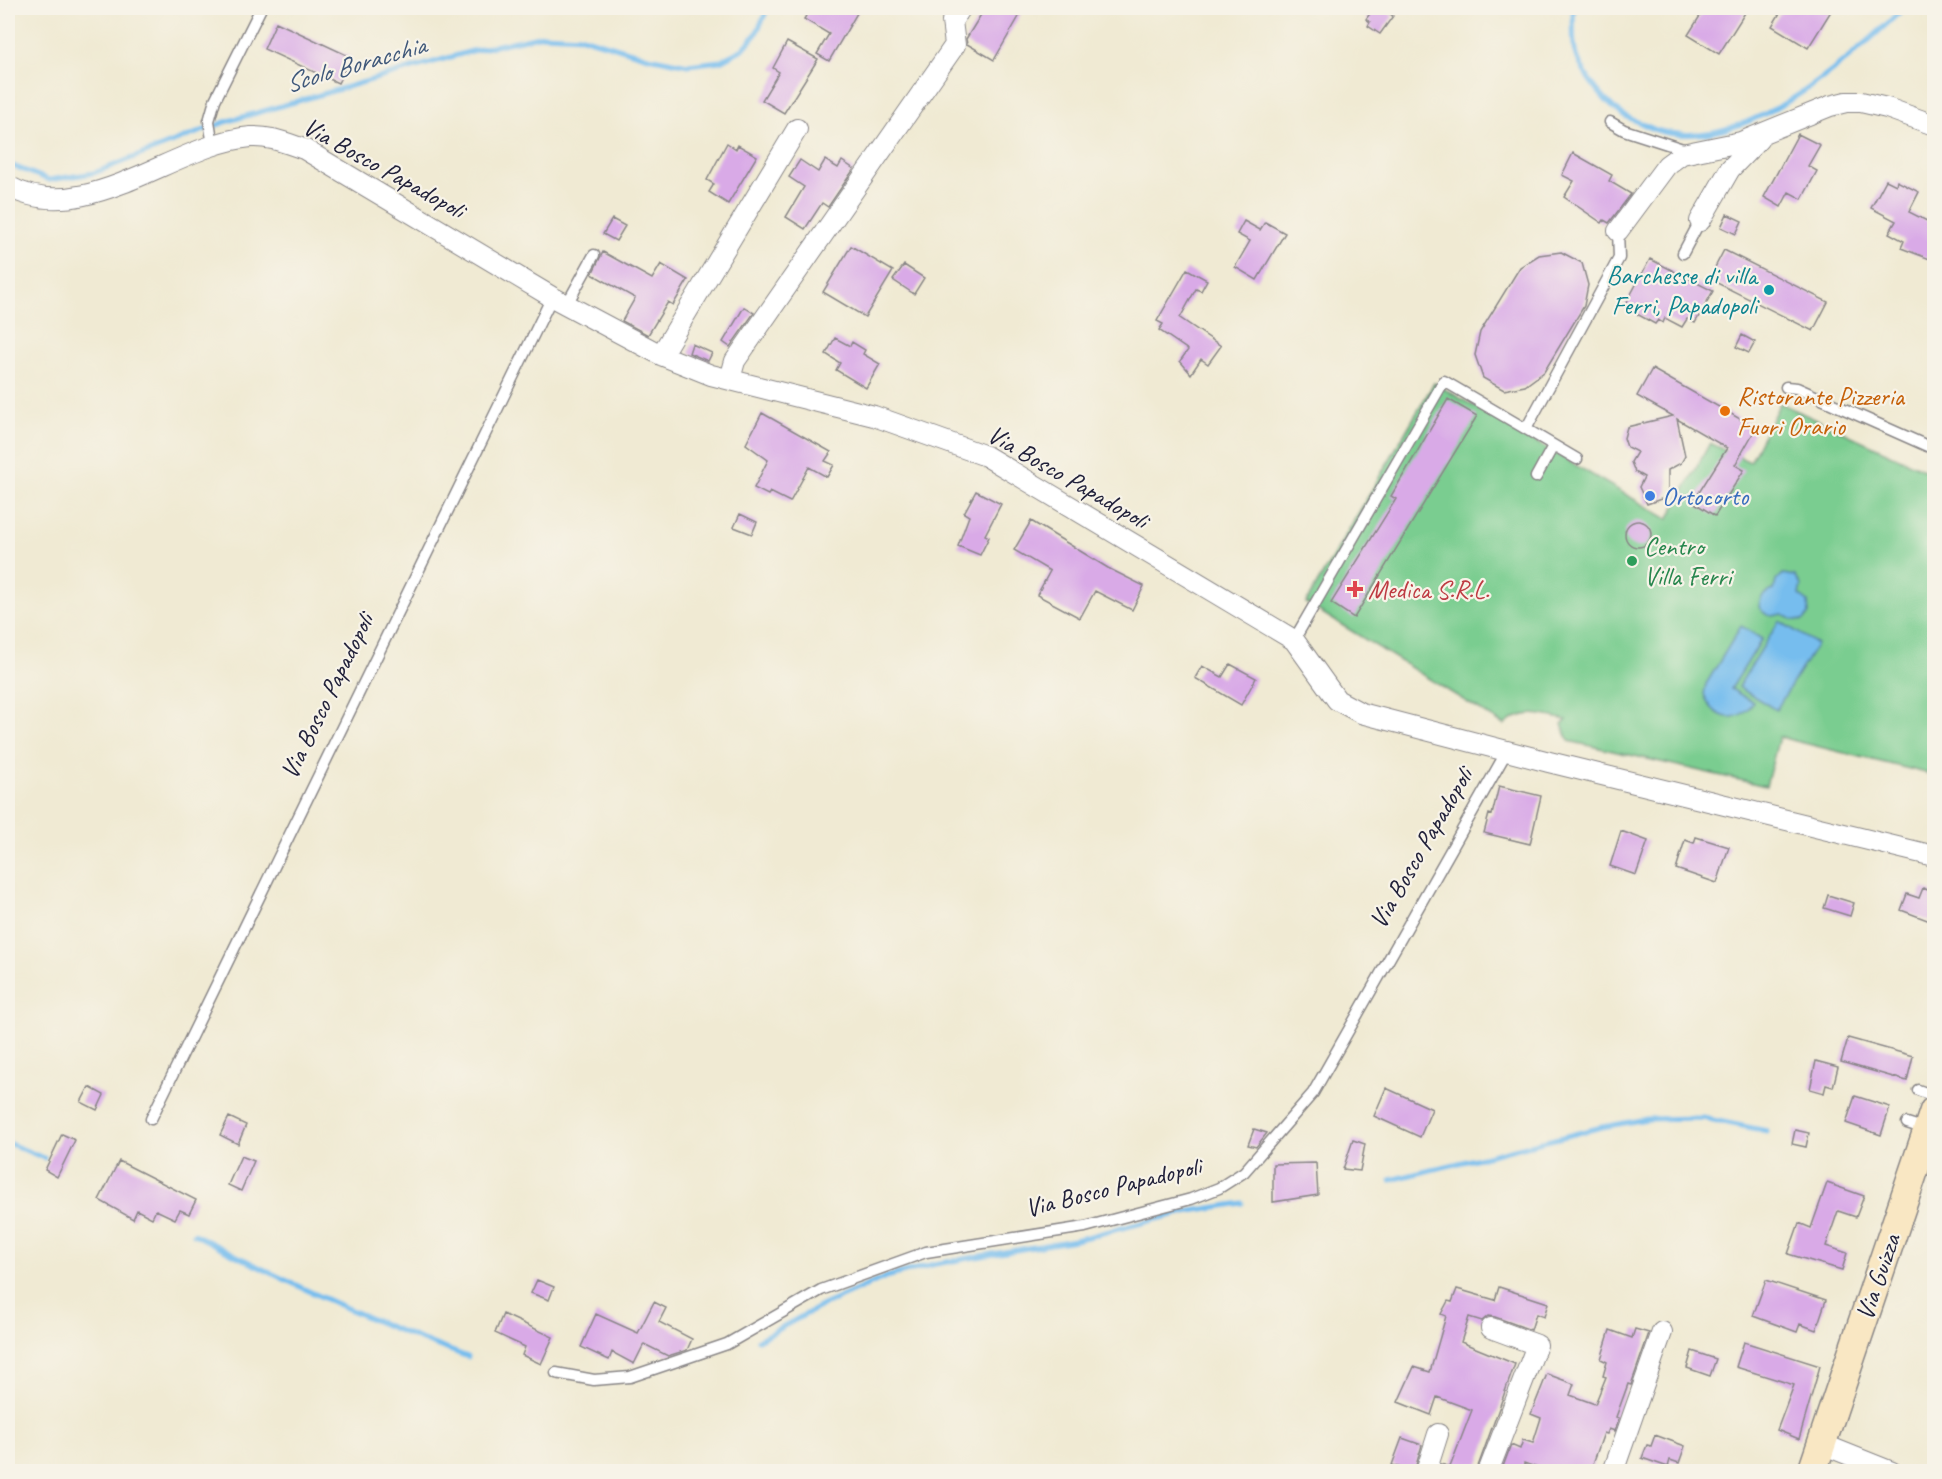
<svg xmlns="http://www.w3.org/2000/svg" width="1942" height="1479" font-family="Caveat,sans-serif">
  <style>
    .green { fill: #7acd90; stroke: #4e7866; stroke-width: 1.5 }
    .water { fill: #76bdee; stroke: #4c7094; stroke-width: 1.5 }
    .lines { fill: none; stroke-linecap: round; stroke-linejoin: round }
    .stream { stroke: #76bdee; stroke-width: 5 }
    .building { fill: #d9aae7 }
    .lane-casing { stroke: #898687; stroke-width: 13 }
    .street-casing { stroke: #898687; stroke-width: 22 }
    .secondary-casing { stroke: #898687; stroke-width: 31 }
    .lane { stroke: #fff; stroke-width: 10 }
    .street { stroke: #fff; stroke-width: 20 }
    .secondary { stroke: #f9e7c3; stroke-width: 28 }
    .culture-dot { fill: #0f9aa8; stroke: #f7f3e8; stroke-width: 2 }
    .food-dot { fill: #e8710a; stroke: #f7f3e8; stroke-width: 2 }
    .shop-dot { fill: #3f7fe0; stroke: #f7f3e8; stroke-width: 2 }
    .leisure-dot { fill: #2e9e5b; stroke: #f7f3e8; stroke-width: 2 }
    .health-dot { fill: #e0444e; stroke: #f7f3e8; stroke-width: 2 }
    .labels { text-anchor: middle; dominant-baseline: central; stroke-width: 4.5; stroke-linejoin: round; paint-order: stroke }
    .street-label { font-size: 26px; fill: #22223b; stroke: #f7f3e8 }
    .culture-label { font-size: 26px; fill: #0d838f; stroke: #f7f3e8; text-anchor: end }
    .food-label { font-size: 26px; fill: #c56008; stroke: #f7f3e8; text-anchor: start }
    .shop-label { font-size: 26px; fill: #366cbe; stroke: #f7f3e8; text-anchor: start }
    .leisure-label { font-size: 26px; fill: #27864d; stroke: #f7f3e8; text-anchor: start }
    .health-label { font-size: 26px; fill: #be3a42; stroke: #f7f3e8; text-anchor: start }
    .water-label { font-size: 27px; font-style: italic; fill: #3f587a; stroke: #f7f3e8 }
  </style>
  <rect width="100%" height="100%" fill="#f7f3e8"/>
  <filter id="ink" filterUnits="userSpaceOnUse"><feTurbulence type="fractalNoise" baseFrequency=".0167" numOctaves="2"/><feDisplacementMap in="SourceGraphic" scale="12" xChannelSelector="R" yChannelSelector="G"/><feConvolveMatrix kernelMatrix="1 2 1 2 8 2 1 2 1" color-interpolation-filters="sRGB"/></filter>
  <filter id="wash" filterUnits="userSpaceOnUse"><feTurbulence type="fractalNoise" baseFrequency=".008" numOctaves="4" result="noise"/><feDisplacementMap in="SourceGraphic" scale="24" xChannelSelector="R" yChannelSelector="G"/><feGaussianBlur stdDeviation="1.35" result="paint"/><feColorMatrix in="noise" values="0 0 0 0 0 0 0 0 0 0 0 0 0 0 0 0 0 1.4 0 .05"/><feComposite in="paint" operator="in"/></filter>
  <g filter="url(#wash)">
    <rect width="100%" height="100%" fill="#f0ead3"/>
    <path class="green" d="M1434 383 1668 519 1710 443 1750 462 1780 403 1934 474V775L1779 737 1766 786 1569 741 1562 724 1567 720C1540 715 1527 708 1504 725L1306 603Z"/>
    <path class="water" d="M1783 574 1795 576 1801 585 1799 595 1808 602 1809 614 1803 621 1793 620 1783 614C1771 617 1766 617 1759 607 1760 596 1764 593 1774 590L1776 581Z
      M1779 621 1817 644 1776 710 1738 687Z
      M1741 626 1762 639 1731 689 1753 702C1738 726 1713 720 1704 694L1706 684Z"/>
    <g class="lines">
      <path class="stream" d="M1576 8 1573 13C1574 24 1572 39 1575 50 1582 75 1608 109 1631 119 1639 122 1648 127 1656 130 1744 156 1846 63 1904 8
        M8 164 49 180 94 173 225 122 472 51 543 35 582 37 648 57 688 65 720 61 743 49 756 34 768 8
        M8 1143 44 1158
        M1391 1180 1602 1127 1647 1119 1703 1118 1767 1131
        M194 1234C283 1280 374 1324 468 1357
        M758 1340 823 1305 886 1277 935 1264 1075 1240 1185 1212 1242 1203"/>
    </g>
    <g id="blocks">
      <path class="building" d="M811 8H860L829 61 817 54 829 34 804 19Z
        M985 8H1024L994 60 967 44 966 39Z
        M1374 8H1381L1393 16 1380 34 1368 26 1370 22 1366 19Z
        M1705 8H1748L1719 54 1688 35Z
        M1783 8H1833L1808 48 1772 26Z
        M276 22 351 57 338 83 264 49Z
        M787 42 818 59 784 113 762 100 779 72 773 68Z
        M1798 134 1820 145 1808 166 1817 171 1802 199 1789 192 1781 207 1764 197Z
        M727 143 736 149 738 145 757 156 728 204 709 192 714 184 707 180Z
        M1573 153 1612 175 1609 181 1631 194 1609 223 1604 220 1602 223 1564 197 1574 181 1562 175Z
        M800 160 818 172 825 160 838 168 842 161 854 169 828 207 822 203 805 229 786 217 804 187 789 177Z
        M1886 180 1896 185 1897 181 1919 192 1909 212 1935 225V261L1901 248 1904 241 1889 233 1896 221 1871 208Z
        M1727 214 1742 221 1736 234 1721 227Z
        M612 219 625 226 616 241 603 234Z
        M1244 221 1260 230 1265 222 1285 233 1257 280 1235 267 1250 241 1237 234Z
        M851 246 893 271 865 317 823 292Z
        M1724 250 1828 302 1813 331 1709 279Z
        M603 252 652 279 661 264 688 280 673 305 668 302 648 335 622 321 635 298 592 274Z
        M1561 252 1582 263 1588 285 1584 306 1544 372 1525 386 1504 390 1483 378 1475 355 1480 332 1520 267 1539 255Z
        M1650 259 1713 291 1695 323 1687 319 1682 327 1665 318 1663 323 1658 320 1655 324 1624 307Z
        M904 265 924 278 914 294 893 280Z
        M1187 269 1207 280 1201 291 1196 289 1180 318 1221 346 1208 364 1201 359 1191 374 1180 361 1188 350 1159 330 1163 324 1157 321Z
        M744 307 754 313 730 347 723 342Z
        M1742 335 1755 342 1749 353 1736 347Z
        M835 338 850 346 852 342 865 350 863 354 880 364 866 388 836 370 840 363 826 354Z
        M692 344 712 353 708 361 689 353Z
        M1652 369 1756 428 1735 465 1744 470 1715 516 1693 502 1727 448 1677 419 1685 456 1681 463 1668 470V491L1664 498 1647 504 1639 487 1644 477 1635 472 1631 462 1637 452 1627 447 1624 438 1627 427 1673 416 1637 396Z
        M1448 399 1477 416 1354 618 1331 603 1396 499 1391 496Z
        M762 413 831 452 825 461 834 465 827 477 809 467 790 502 770 492 768 495 754 488 768 460 746 444Z
        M976 491 1001 504 985 535 989 537 980 555 958 546 969 516 964 513Z
        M740 514 757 522 752 534 734 527Z
        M1625 534a13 13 0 1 1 26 0a13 13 0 1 1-26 0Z
        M1031 521 1108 568 1144 586 1132 610 1095 591 1080 618 1037 595 1050 571 1014 550Z
        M1230 664 1256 678 1241 705 1195 678 1202 666 1222 677Z
        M1499 786 1541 796 1530 844 1484 833 1489 814 1492 815Z
        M1621 831 1648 841 1636 875 1610 866Z
        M1696 837 1729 847 1717 883 1676 869 1685 840 1694 843Z
        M1923 888 1935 893V923L1901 910 1907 894 1919 898Z
        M1828 895 1854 903 1850 916 1824 908Z
        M1848 1038 1913 1056 1907 1081 1841 1062Z
        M1816 1061 1838 1067 1833 1087 1826 1085 1824 1093 1810 1089Z
        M89 1087 104 1095 97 1110 81 1102Z
        M1386 1088 1432 1109 1420 1137 1374 1116Z
        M1855 1096 1890 1107 1881 1135 1846 1123Z
        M229 1117 246 1125 238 1144 220 1135Z
        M1254 1129 1267 1133 1256 1147 1248 1145Z
        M1795 1130 1809 1133 1806 1147 1792 1144Z
        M62 1134 75 1140 57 1177 45 1170Z
        M1353 1140 1365 1144 1360 1171 1343 1169Z
        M241 1156 254 1161 241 1191 228 1185Z
        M119 1161 196 1200 189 1214 180 1210 175 1219 156 1210 152 1218 137 1210 133 1219 99 1200Z
        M1316 1163 1318 1195 1273 1202V1164Z
        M1827 1183 1864 1196 1856 1217 1838 1211 1826 1246 1847 1253 1842 1270 1788 1254 1799 1223 1811 1228Z
        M537 1280 554 1287 549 1300 531 1293Z
        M1766 1280 1826 1300 1816 1330 1800 1324 1797 1332 1753 1316Z
        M1499 1287 1548 1303 1544 1317 1536 1314 1531 1330 1495 1317 1488 1316 1482 1321 1469 1317 1461 1342 1515 1364 1476 1472H1439L1441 1464 1450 1467 1472 1410 1437 1397 1431 1415 1398 1402 1414 1367 1430 1372 1446 1316 1441 1314 1448 1301 1452 1302 1457 1289 1495 1300Z
        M654 1302 666 1308 659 1322 692 1339 687 1350 668 1356 644 1344 634 1364 612 1352 609 1360 581 1347 596 1314 638 1333Z
        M503 1314 553 1337 541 1364 522 1355 525 1347 495 1333Z
        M1635 1329 1649 1333 1631 1385 1628 1384 1616 1417 1619 1418 1615 1431 1609 1429 1607 1434 1604 1433 1590 1472H1549L1524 1463 1523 1472H1501L1511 1445 1520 1449 1523 1440 1533 1443 1541 1418 1531 1414 1547 1374 1574 1384 1570 1395 1595 1404 1606 1377 1603 1376 1607 1362 1601 1359 1610 1330 1632 1338Z
        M1744 1342 1820 1366 1799 1439 1777 1430 1794 1385 1736 1367Z
        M1692 1351 1716 1359 1710 1376 1687 1368Z
        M1655 1435 1685 1446 1679 1463 1670 1460 1668 1467 1642 1458 1647 1445 1651 1446Z
        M1402 1438 1422 1445 1414 1472 1392 1465Z"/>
    </g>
  </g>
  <g filter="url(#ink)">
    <use href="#blocks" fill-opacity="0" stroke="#898687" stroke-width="1.5"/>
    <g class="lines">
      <g class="lane-casing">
        <path id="lane" d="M1610 122 1624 130 1689 151
          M213 145 209 121 215 100 261 8
          M1683 253 1700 221
          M567 304 594 255
          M1786 387 1797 388 1934 449
          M1526 429 1577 459
          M1536 477 1553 446
          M1294 640 1444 381 1526 429 1619 258 1618 231
          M1918 1090 1934 1096
          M151 1119 552 297
          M1907 1123 1926 1129
          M556 1373 594 1380 630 1377 727 1344 821 1290 926 1252 1085 1227 1191 1199 1219 1188 1244 1172 1313 1093 1507 751"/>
      </g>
      <g class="street-casing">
        <path id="street" d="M8 186C84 230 175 143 251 137 270 136 286 143 304 149L552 297 661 355 711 375 874 416 986 456 1294 640 1337 700 1361 713 1549 762 1934 856
          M1700 221 1730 169 1759 139
          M1618 231 1667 165 1682 154 1741 142 1830 106 1846 102H1861L1887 108 1934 125
          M661 355 797 129
          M730 379 735 361 955 45 952 21 961 8
          M1822 1444 1892 1472
          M1426 1472 1438 1434
          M1488 1472 1537 1345 1491 1328
          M1613 1472 1662 1332"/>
      </g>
      <g class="secondary-casing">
        <path id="secondary" d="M1812 1472 1934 1111"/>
      </g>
      <use href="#lane" class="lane"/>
      <use href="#street" class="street"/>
      <use href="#secondary" class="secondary"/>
    </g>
  </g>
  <circle class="culture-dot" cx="1769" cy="290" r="6"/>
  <circle class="food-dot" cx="1725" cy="411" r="6"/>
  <circle class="shop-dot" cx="1650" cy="496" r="6"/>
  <circle class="leisure-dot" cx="1632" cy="561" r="6"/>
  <path class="health-dot" d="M1352 580h6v6h6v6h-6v6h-6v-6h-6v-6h6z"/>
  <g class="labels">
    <g class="street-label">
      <text transform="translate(384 168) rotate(29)">Via Bosco Papadopoli</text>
      <text transform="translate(1068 477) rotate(30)">Via Bosco Papadopoli</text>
      <text transform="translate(327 696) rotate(-64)">Via Bosco Papadopoli</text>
      <text transform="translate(1421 848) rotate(-60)">Via Bosco Papadopoli</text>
      <text transform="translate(1113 1187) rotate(-14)">Via Bosco Papadopoli</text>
      <text transform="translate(1878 1277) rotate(-71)">Via Guizza</text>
    </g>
    <g class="culture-label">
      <text x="1757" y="275">Barchesse di villa<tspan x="1757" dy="30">Ferri, Papadopoli</tspan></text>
    </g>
    <g class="food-label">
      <text x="1737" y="396">Ristorante Pizzeria<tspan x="1737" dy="30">Fuori Orario</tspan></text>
    </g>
    <g class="shop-label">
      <text x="1662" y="496">Ortocorto</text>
    </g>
    <g class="leisure-label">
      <text x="1644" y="546">Centro<tspan x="1644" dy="30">Villa Ferri</tspan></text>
    </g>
    <g class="health-label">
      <text x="1368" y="589">Medica S.R.L.</text>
    </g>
    <g class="water-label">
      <text transform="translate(355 64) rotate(-16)">Scolo Boracchia</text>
    </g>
  </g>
  <rect width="1942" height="1479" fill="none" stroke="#f7f3e8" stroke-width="30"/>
</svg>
